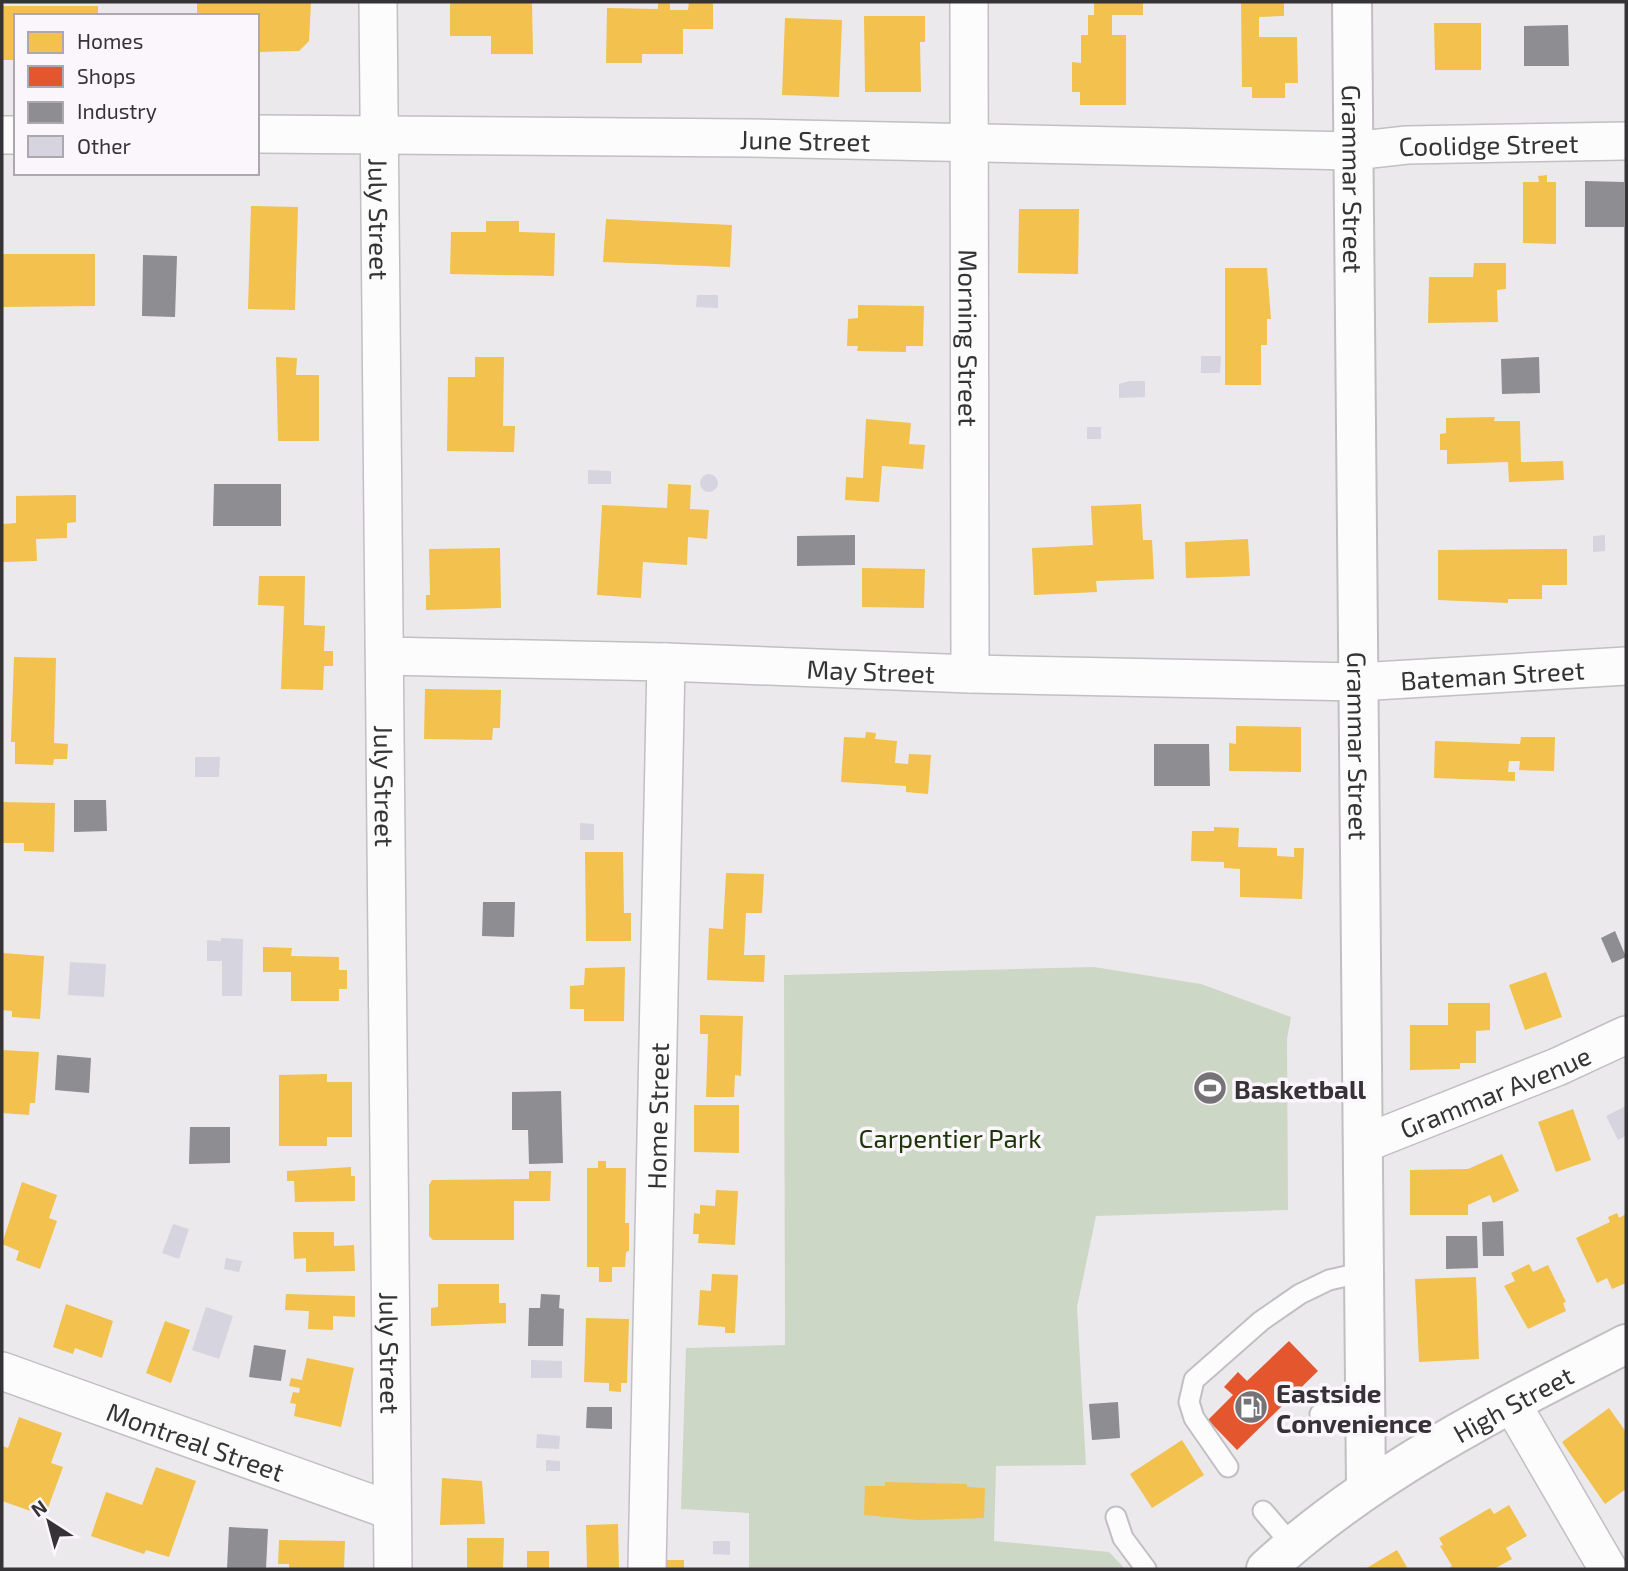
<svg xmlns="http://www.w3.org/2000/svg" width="1628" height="1571" font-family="'Exo 2',sans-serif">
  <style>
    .green { fill: #cdd7c5 }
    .homes { fill: #f2c14e }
    .shops { fill: #e4572e }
    .industry { fill: #8d8d92 }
    .building { fill: #d6d4de }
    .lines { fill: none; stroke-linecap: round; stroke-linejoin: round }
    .lane-casing { stroke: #c1bfc2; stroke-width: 23 }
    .street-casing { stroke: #c1bfc2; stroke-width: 40 }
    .secondary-casing { stroke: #c1bfc2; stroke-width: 42 }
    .lane { stroke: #fcfcfc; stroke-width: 19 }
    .street { stroke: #fcfcfc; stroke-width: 37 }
    .secondary { stroke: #fcfcfc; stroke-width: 38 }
    .labels { text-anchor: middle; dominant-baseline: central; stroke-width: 7; stroke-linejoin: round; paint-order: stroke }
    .street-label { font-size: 26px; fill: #353336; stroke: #fbf6fc }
    .poi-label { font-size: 26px; font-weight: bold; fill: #353336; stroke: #fbf6fc; text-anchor: start }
    .park-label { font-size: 26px; fill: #1c3406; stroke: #fbf6fc }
  </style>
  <rect width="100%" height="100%" fill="#ece9ed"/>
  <path class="green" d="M1094 967 1201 984 1291 1017 1287 1039 1288 1210 1096 1216 1077 1307 1086 1465 996 1466 994 1541 1109 1552 1125 1569H749V1513L681 1509 686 1348 785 1345 784 975Z"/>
  <path class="homes" d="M197 2H311L309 41 299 51 257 52V16H197Z
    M450 2H532L533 54H491V36H450Z
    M658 2H670V10H688L689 2H713V29H683V54H642V63H606L607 8 658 9Z
    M1094 2H1143V15H1112V35H1126V105H1080V92H1072V62L1081 63V35H1088V15H1094Z
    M1241 2H1284V16L1259 17V37H1297L1298 83H1285V98H1252V87H1242Z
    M2 6H98V16H16V60H2Z
    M864 16H925V42H920L921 92H865Z
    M785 18 842 20 839 97 782 95Z
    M1434 23H1481V70H1435Z
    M1547 175V182H1556V244L1523 243V182H1539L1538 176Z
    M251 206 298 207 295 310 248 309Z
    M1019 209H1079L1078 274 1018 273Z
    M606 219 732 225 730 267 603 262Z
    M486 221H519V232L555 233 554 276 450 274 451 232H486Z
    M2 254H95V306L2 307Z
    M1474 263H1506V289L1497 290 1498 322 1428 323 1429 277H1473Z
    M1225 268H1267L1271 319H1267V345H1261V385H1225Z
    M858 305 924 306 923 346H906V352L857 351 858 346H847L848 319 858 318Z
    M276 357 297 358 296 375H319V441H278Z
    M475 357H504L503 426H515L514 452 447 451 448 377H475Z
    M1495 417 1494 421H1520L1521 462 1563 461 1564 480 1509 482 1508 462 1447 464V450H1440V434L1446 433V418Z
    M866 419 911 423 909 444 925 445 923 469 882 466 879 502 845 500 846 477 863 478Z
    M668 484 691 485 690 509 709 510 707 539 688 537 687 565 643 562 641 598 597 595 602 505 667 508Z
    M76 495V522L67 523V538L36 539 37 561 3 562 2 524 16 523V496Z
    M1141 504 1143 540H1152L1154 579 1096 581 1097 592 1034 595 1032 548 1093 545 1091 506Z
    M1248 539 1250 576 1186 578 1185 542Z
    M500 548 501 608 426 610V595H430L429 549Z
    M1567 549V585H1542V599H1508V603L1438 600V550Z
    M862 568 925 569 924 608 862 607Z
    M259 576H305L304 625 325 626 324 651H333V666H324L323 690 281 689 284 606 258 605Z
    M14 657 56 658 54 743 68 744 67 759H54L53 765 15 764V742H11Z
    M425 689 501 690 500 728H493L492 740 424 739Z
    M1236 726 1301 727V772L1229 771V743L1236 744Z
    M866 732 876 733 875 739 897 741 895 763 908 764 909 754 931 755 928 794 906 792V786L841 782 844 737 865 738Z
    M1521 737H1555L1554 771 1519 770 1520 761H1509L1508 772H1515V781L1434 778 1435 741 1520 744Z
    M2 802 55 803 54 852 24 851V843H2Z
    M1214 827 1239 828 1238 847 1277 848V856L1294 857V848H1304L1302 899 1240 897V869L1224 868V862L1191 861 1192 831H1214Z
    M585 852H623L624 913H631V941H586Z
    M726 873 764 874 762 913H746L744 955H765L764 982 707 980 709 928 723 929Z
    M263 947 292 948 291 956 339 957V970H347V989H339V1001H291V972H263Z
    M2 953 44 956 40 1019 12 1017V1011L2 1010Z
    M625 967 624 1021H584V1009H570V986L584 985 585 968Z
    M1546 972 1562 1017 1525 1030 1509 985Z
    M1448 1003H1490V1030L1476 1031V1063H1460V1069L1410 1070V1025H1448Z
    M700 1015 743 1016 741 1076 735 1075 734 1097H706L708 1034H700Z
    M2 1050 39 1052 35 1103H30L29 1115 2 1113Z
    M327 1074V1082H352V1137H327V1146H279V1075Z
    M694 1105H739V1153L694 1152Z
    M1573 1109 1591 1160 1556 1172 1538 1122Z
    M1502 1154 1519 1191 1493 1203 1490 1195 1468 1205V1215H1410V1170L1468 1169Z
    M598 1161H606V1168H626L625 1223H629V1251L626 1252 625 1267H612V1282H599V1267H587V1168H598Z
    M351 1167V1176H355V1201L295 1202 294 1181H287V1171Z
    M529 1171H551L550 1201H514V1240H433L429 1236V1185L432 1180 529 1179Z
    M22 1182 57 1195 49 1218 57 1221 40 1269 16 1260 19 1251 2 1244Z
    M716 1190 738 1191 735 1245 698 1243 699 1234H693L694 1213 700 1214V1205L715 1206Z
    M1617 1213 1619 1218 1626 1214V1283L1612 1289 1607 1278 1597 1283 1576 1238 1610 1222 1608 1217Z
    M293 1232H334V1246L354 1245 355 1271 306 1272V1258L294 1259Z
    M1529 1264 1533 1272 1548 1265 1566 1302 1563 1303 1566 1311 1528 1329 1504 1286 1515 1281 1511 1273Z
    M712 1274 738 1275 735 1333H725V1327L698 1325 700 1290 711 1291Z
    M1476 1277 1479 1359 1419 1362 1415 1279Z
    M438 1284H499V1303H506V1323L431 1326V1308L438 1307Z
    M286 1294 355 1296V1317L333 1316V1330L308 1329 309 1311 285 1310Z
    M66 1304 113 1321 102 1358 75 1348 73 1354 53 1347Z
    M586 1318 629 1319 627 1383H621V1392L609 1391V1383L584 1382Z
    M165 1321 190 1330 171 1383 146 1373Z
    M307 1358 354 1368 341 1427 294 1416 296 1404 290 1403 293 1392 299 1393 300 1388 289 1386 291 1378 302 1380Z
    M1609 1408 1626 1432V1489L1605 1504 1562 1442Z
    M19 1417 62 1433 51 1463 63 1467 45 1516 2 1501V1446L8 1448Z
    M1182 1440 1204 1475 1152 1508 1130 1474Z
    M156 1467 196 1481 169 1557 146 1550 144 1554 91 1536 106 1492 142 1505Z
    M442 1478 482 1481 485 1524 440 1525Z
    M885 1482 967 1484V1487L985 1488 984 1518 918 1520 864 1515 865 1486H885Z
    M1509 1505 1527 1536 1506 1548 1512 1559 1494 1569H1447L1452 1566 1440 1546 1443 1545 1439 1538 1490 1508 1494 1514Z
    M618 1524 619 1569H587L586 1525Z
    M467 1538H504L503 1569H467Z
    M279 1540 345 1541 344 1569H289V1564H278Z
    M1397 1550 1408 1569H1365Z
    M527 1551H549V1569H527Z
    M664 1560H684V1569H663Z"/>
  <path class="shops" d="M1289 1341 1318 1371 1237 1450 1208 1420 1233 1395 1224 1387 1238 1372 1247 1381Z"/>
  <path class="industry" d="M1568 25 1569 66H1524V26Z
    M1585 181 1624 182V227H1585Z
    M143 255 177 256 175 317 142 316Z
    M1539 357 1540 393 1502 394 1501 359Z
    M214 484H281V526H213Z
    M855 535V565L797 566V536Z
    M1154 744H1209L1210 786H1154Z
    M74 800H106L107 831 74 832Z
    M483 902H515L514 937 482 936Z
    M1615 931 1626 957 1612 963 1601 938Z
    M57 1055 91 1058 89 1093 55 1090Z
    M561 1091 563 1163 529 1164 528 1130H512V1092Z
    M190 1127H230V1163L189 1164Z
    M1503 1221 1504 1256H1483L1482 1222Z
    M1446 1236H1477L1478 1268 1446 1269Z
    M541 1294 560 1295 559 1308 564 1309 563 1346H528L529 1308H540Z
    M254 1345 286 1350 281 1381 249 1377Z
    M1118 1402 1120 1438 1092 1440 1089 1404Z
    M587 1407H612V1429L586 1428Z
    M229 1527 268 1529 266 1569H227Z"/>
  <path class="building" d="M697 295H718V308L696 307Z
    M1201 356H1221L1220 373H1201Z
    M1130 381H1145V397L1119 398V384Z
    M1087 427H1101V439H1087Z
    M588 470 611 471V484H588Z
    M700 483a9 9 0 1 1 18 0a9 9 0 1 1-18 0Z
    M1605 535V551L1593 552V536Z
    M195 757H220L219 777H195Z
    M580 823 594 824V840H580Z
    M221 938 243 939 242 996H222V961H207V940L221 941Z
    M70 962 106 964 104 997 68 995Z
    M1626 1106V1136L1618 1140 1606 1116Z
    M173 1224 189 1229 179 1259 162 1253Z
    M226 1258 242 1261 239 1272 224 1269Z
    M206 1307 233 1316 219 1359 192 1350Z
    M531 1360 562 1361V1378H531Z
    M537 1434 560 1436 559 1449 536 1448Z
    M546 1460 560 1461V1471H546Z
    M713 1541H730V1555L713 1554Z"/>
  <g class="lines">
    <g class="lane-casing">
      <path id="lane" d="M1320 1414 1365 1404
        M1228 1467 1194 1418 1189 1402 1194 1380 1261 1321 1300 1294 1329 1280 1364 1272
        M1263 1511 1293 1546
        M1116 1517 1123 1538 1146 1569"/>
    </g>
    <g class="street-casing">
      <g id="street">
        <path id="s1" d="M378 2 393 1569"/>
        <path id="s2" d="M969 2 970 674"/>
        <path id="s3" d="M257 134 748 138 1353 151 1407 145 1626 141"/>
        <path d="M2 135H16"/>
        <path id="s4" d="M385 656 666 662 970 674 1358 682 1626 666"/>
        <path id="s5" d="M1363 1144 1557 1067 1626 1035"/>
        <path id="s6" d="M2 1371 392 1511"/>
        <path d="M1512 1404 1608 1569"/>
        <path id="s7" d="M647 1569 666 662"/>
      </g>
    </g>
    <g class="secondary-casing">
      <g id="secondary">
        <path id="s8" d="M1352 2 1366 1488"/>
        <path id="s9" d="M1266 1569C1370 1473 1500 1408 1626 1344"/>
      </g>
    </g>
    <use href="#lane" class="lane"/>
    <use href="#street" class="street"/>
    <use href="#secondary" class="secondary"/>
  </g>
  <defs>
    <g id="stadium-disc" transform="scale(1.75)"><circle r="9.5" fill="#757376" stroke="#fbf6fc"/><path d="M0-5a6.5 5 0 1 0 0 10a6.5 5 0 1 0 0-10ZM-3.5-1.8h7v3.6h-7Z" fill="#fff"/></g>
    <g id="fuel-disc" transform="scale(1.75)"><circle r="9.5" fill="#757376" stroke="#fbf6fc"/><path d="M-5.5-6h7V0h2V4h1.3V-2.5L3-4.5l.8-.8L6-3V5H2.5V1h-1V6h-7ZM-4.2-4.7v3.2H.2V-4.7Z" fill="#fff"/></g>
  </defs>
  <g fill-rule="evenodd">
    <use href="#stadium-disc" x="1210" y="1088"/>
    <use href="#fuel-disc" x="1251" y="1407"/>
  </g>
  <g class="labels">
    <g class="street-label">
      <text stroke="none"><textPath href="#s3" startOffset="548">June Street</textPath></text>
      <text stroke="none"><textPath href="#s3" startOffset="1232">Coolidge Street</textPath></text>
      <text stroke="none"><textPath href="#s8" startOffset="177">Grammar Street</textPath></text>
      <text stroke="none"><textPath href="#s1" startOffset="217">July Street</textPath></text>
      <text stroke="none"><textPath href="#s2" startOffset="336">Morning Street</textPath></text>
      <text stroke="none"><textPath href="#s4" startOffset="486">May Street</textPath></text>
      <text stroke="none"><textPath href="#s4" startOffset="1108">Bateman Street</textPath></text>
      <text stroke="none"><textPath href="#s8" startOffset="744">Grammar Street</textPath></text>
      <text stroke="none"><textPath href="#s1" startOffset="784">July Street</textPath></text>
      <text stroke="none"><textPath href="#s5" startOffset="142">Grammar Avenue</textPath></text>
      <text stroke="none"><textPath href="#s7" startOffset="453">Home Street</textPath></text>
      <text stroke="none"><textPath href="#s1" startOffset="1351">July Street</textPath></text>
      <text stroke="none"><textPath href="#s9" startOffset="298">High Street</textPath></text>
      <text stroke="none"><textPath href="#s6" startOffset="206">Montreal Street</textPath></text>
    </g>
    <g class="poi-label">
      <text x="1234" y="1088">Basketball</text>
      <text x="1276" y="1392">Eastside<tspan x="1276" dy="30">Convenience</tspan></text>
    </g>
    <g class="park-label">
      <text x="950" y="1137">Carpentier Park</text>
    </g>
  </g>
  <rect width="1628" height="1571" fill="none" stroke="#353336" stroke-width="7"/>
  <rect x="14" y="14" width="245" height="161" fill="#fbf6fc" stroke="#aca8ad" stroke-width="2"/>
  <rect x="28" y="32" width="35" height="21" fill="#f2c14e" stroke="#aca8ad" stroke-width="2"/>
  <text x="77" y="49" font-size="21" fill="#353336">Homes</text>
  <rect x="28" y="66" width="35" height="21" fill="#e4572e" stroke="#aca8ad" stroke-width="2"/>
  <text x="77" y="84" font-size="21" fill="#353336">Shops</text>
  <rect x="28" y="102" width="35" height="21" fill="#8d8d92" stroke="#aca8ad" stroke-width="2"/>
  <text x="77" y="119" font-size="21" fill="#353336">Industry</text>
  <rect x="28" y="136" width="35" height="21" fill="#d6d4de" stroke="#aca8ad" stroke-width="2"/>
  <text x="77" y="154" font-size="21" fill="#353336">Other</text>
  <g transform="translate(49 1522) rotate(324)" stroke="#fbf6fc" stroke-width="5" paint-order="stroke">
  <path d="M0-5L12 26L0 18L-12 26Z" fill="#353336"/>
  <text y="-10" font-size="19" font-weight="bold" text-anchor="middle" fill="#353336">N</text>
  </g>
</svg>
